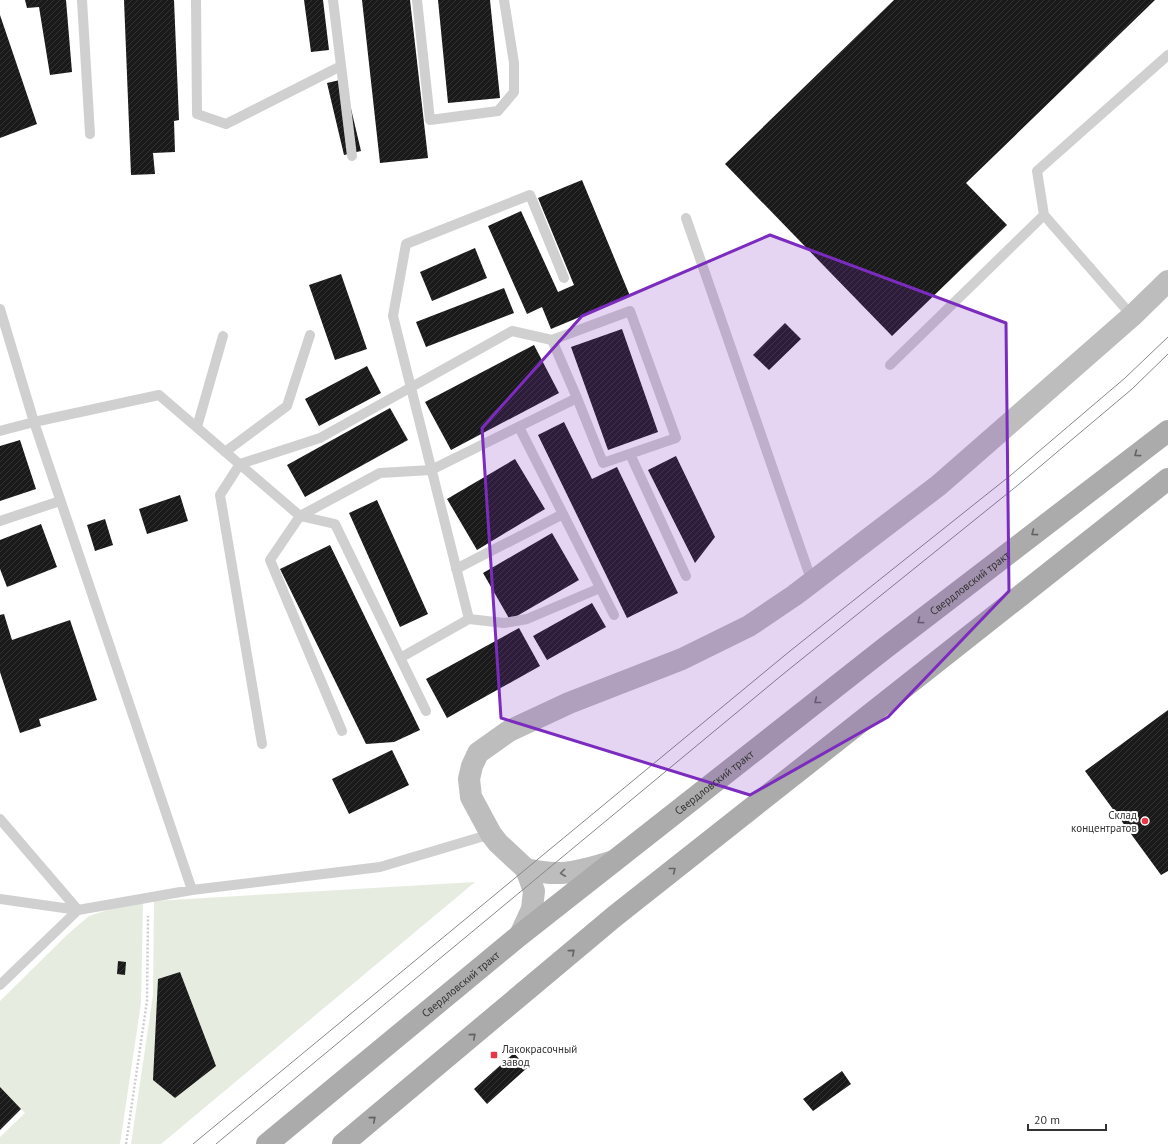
<svg xmlns="http://www.w3.org/2000/svg" width="1168" height="1144" font-family="'PT Sans',sans-serif">
  <style>
    .grass { fill: #e6ecdf }
    .building { fill: url(#building-hatch) }
    .lines { fill: none; stroke-linecap: round; stroke-linejoin: round }
    .path { stroke: #cdcdcd; stroke-width: 2.5; stroke-dasharray: 2 2; stroke-linecap: butt }
    .lane { stroke: #d0d0d0; stroke-width: 10 }
    .secondary { stroke: #bdbdbd; stroke-width: 22 }
    .primary { stroke: #ababab; stroke-width: 22 }
    .tram { stroke: #888; stroke-width: 1 }
    .oneway { stroke: #636363 }
    .oneway2 { stroke: #6a6a6a }
    .marked { fill: #7b2cbf; fill-opacity: 0.2; stroke: #7b2cbf; stroke-width: 3; stroke-linejoin: round }
    .poi-dot { fill: #e63946; stroke: #fff; stroke-width: 1.5 }
    .labels { text-anchor: middle; dominant-baseline: central; stroke-width: 4; stroke-linejoin: round; paint-order: stroke }
    .street-label { font-size: 11px; fill: #333; stroke: #fff }
    .poi-label { font-size: 11px; fill: #333; stroke: #fff; text-anchor: end }
  </style>
  <defs>
    <pattern id="building-hatch" width="6" height="6" patternUnits="userSpaceOnUse"><rect width="6" height="6" fill="#1a1a1a"/><path d="M-1 1l2-2M0 6l6-6M5 7l2-2" fill="none" stroke="#333"/></pattern>
  </defs>
  <rect width="100%" height="100%" fill="#fff"/>
  <path class="grass" d="M475 882 161 1144H131L153 995 154 901Z
    M143 902 141 1003 120 1144H0V1137L25 1113 0 1089V1001L68 934 89 916 123 905Z"/>
  <path class="building" d="M25 0H66L72 72 50 75 39 7 27 8Z
    M124 0H174L179 120 174 121 175 152 153 153 155 174 131 175Z
    M304 0H323L329 50 311 52Z
    M362 0H410L428 158 380 163Z
    M438 0H490L500 98 448 103Z
    M894 0H1155L966 183 1007 225 892 336 725 164Z
    M0 15 37 124 0 138Z
    M344 79 361 151 344 155 327 83Z
    M582 180 630 296 551 329 542 307 527 314 488 226 521 211 558 292 574 285 538 198Z
    M475 248 487 278 432 301 420 272Z
    M341 274 367 349 335 360 309 285Z
    M504 288 514 313 426 347 416 322Z
    M785 323 801 339 769 370 753 355Z
    M622 329 658 432 608 450 571 347Z
    M534 345 559 393 451 450 425 402Z
    M367 366 381 393 319 426 305 399Z
    M390 408 408 440 305 497 287 465Z
    M564 422 592 479 617 467 678 593 627 618 538 435Z
    M20 440 36 489 0 501V446Z
    M676 456 715 537 695 563 648 470Z
    M515 459 545 509 477 550 447 499Z
    M180 495 188 521 147 534 139 509Z
    M377 500 428 614 400 627 349 513Z
    M105 519 113 545 95 551 87 525Z
    M41 524 57 567 7 587 0 569V540Z
    M552 533 579 580 510 620 483 573Z
    M330 545 420 730 394 742 366 744 280 569Z
    M592 603 606 627 547 660 533 636Z
    M4 614 12 640 70 620 97 700 39 719 41 726 20 733 0 672V615Z
    M519 628 540 666 447 718 426 679Z
    M1168 710V871L1161 875 1085 771Z
    M392 750 409 785 349 814 332 779Z
    M118 961 126 962 125 975 117 974Z
    M180 972 216 1066 175 1098 153 1080 158 979Z
    M514 1053 527 1068 487 1104 474 1089Z
    M842 1071 851 1084 813 1111 803 1099Z
    M0 1087 21 1109 0 1130Z"/>
  <g class="lines">
    <path class="path" d="M126 1144 147 1001 148 916"/>
    <path class="lane" d="M82 0 90 134
      M196 0 197 114 226 124 341 66
      M333 0 352 156
      M417 0 430 120 498 111 514 92V63L504 0
      M686 218 812 582
      M0 309 34 422 192 890
      M1132 316 1044 215 1037 171 1168 55
      M552 340 577 398
      M890 365 1044 215
      M197 427 223 336
      M519 427 614 615
      M0 431 34 422 159 395 300 516 335 524 426 711
      M225 452 287 406 310 335
      M630 454 686 576
      M0 521 60 501
      M456 569 563 514
      M469 619 504 623 527 619 600 588
      M400 658 469 619 393 316 406 244 530 195 564 278
      M262 744 220 495 240 464 320 438 512 331 552 340 630 311 676 438 603 463 577 398 431 470 380 473 300 516 270 560 342 731
      M0 819 78 910 0 899
      M0 985 78 910 192 890 380 867 491 834"/>
    <path class="secondary" d="M526 869C563 878 579 871 614 861
      M520 935 532 909 534 891 526 869 498 843 491 834 471 797 469 779 472 766 478 753 509 731 569 703 682 659 749 626 795 595 939 485 1132 316 1168 281"/>
    <g class="primary">
      <path id="s1" d="M267 1144 520 935 885 648 1168 431"/>
      <path d="M343 1144 615 916 1168 479"/>
    </g>
    <path class="tram" d="M193 1144 790 651 1011 475 1125 378 1168 337
      M216 1144 782 675 1018 485 1132 389 1168 354"/>
  </g>
  <defs><path id="oneway-chevron" d="M-2-3.5L2.5 0L-2 3.5" fill="none" stroke-width="1.6" stroke-linecap="round" stroke-linejoin="round"/></defs>
  <g class="oneway">
    <use href="#oneway-chevron" transform="translate(1137 454) rotate(143)"/>
    <use href="#oneway-chevron" transform="translate(1034 533) rotate(143)"/>
    <use href="#oneway-chevron" transform="translate(920 621) rotate(143)"/>
    <use href="#oneway-chevron" transform="translate(817 701) rotate(142)"/>
    <use href="#oneway-chevron" transform="translate(673 870) rotate(-38)"/>
    <use href="#oneway-chevron" transform="translate(572 952) rotate(-40)"/>
    <use href="#oneway-chevron" transform="translate(473 1036) rotate(-40)"/>
    <use href="#oneway-chevron" transform="translate(373 1119) rotate(-40)"/>
  </g>
  <use class="oneway2" href="#oneway-chevron" transform="translate(563 873) rotate(173)"/>
  <path class="marked" d="M770 235 1006 323 1009 591 888 717 750 795 501 718 482 428 582 316Z"/>
  <g class="poi-dot">
    <circle cx="1145" cy="821" r="4"/>
    <rect x="490" y="1051" width="8" height="8" rx="2"/>
  </g>
  <g class="labels">
    <g class="street-label">
      <text stroke="none"><textPath href="#s1" startOffset="899">Свердловский тракт</textPath></text>
      <text stroke="none"><textPath href="#s1" startOffset="575">Свердловский тракт</textPath></text>
      <text stroke="none"><textPath href="#s1" startOffset="251">Свердловский тракт</textPath></text>
    </g>
    <g class="poi-label">
      <text x="1137" y="815">Склад<tspan x="1137" dy="13">концентратов</tspan></text>
      <text x="502" y="1049" text-anchor="start">Лакокрасочный<tspan x="502" dy="13">завод</tspan></text>
    </g>
  </g>
  <path d="M1028 1124v6h78v-6" fill="none" stroke="#333333" stroke-width="2"/>
  <text x="1034" y="1124" font-size="12" fill="#333333" stroke="#ffffff" stroke-width="3" paint-order="stroke">20 m</text>
</svg>
